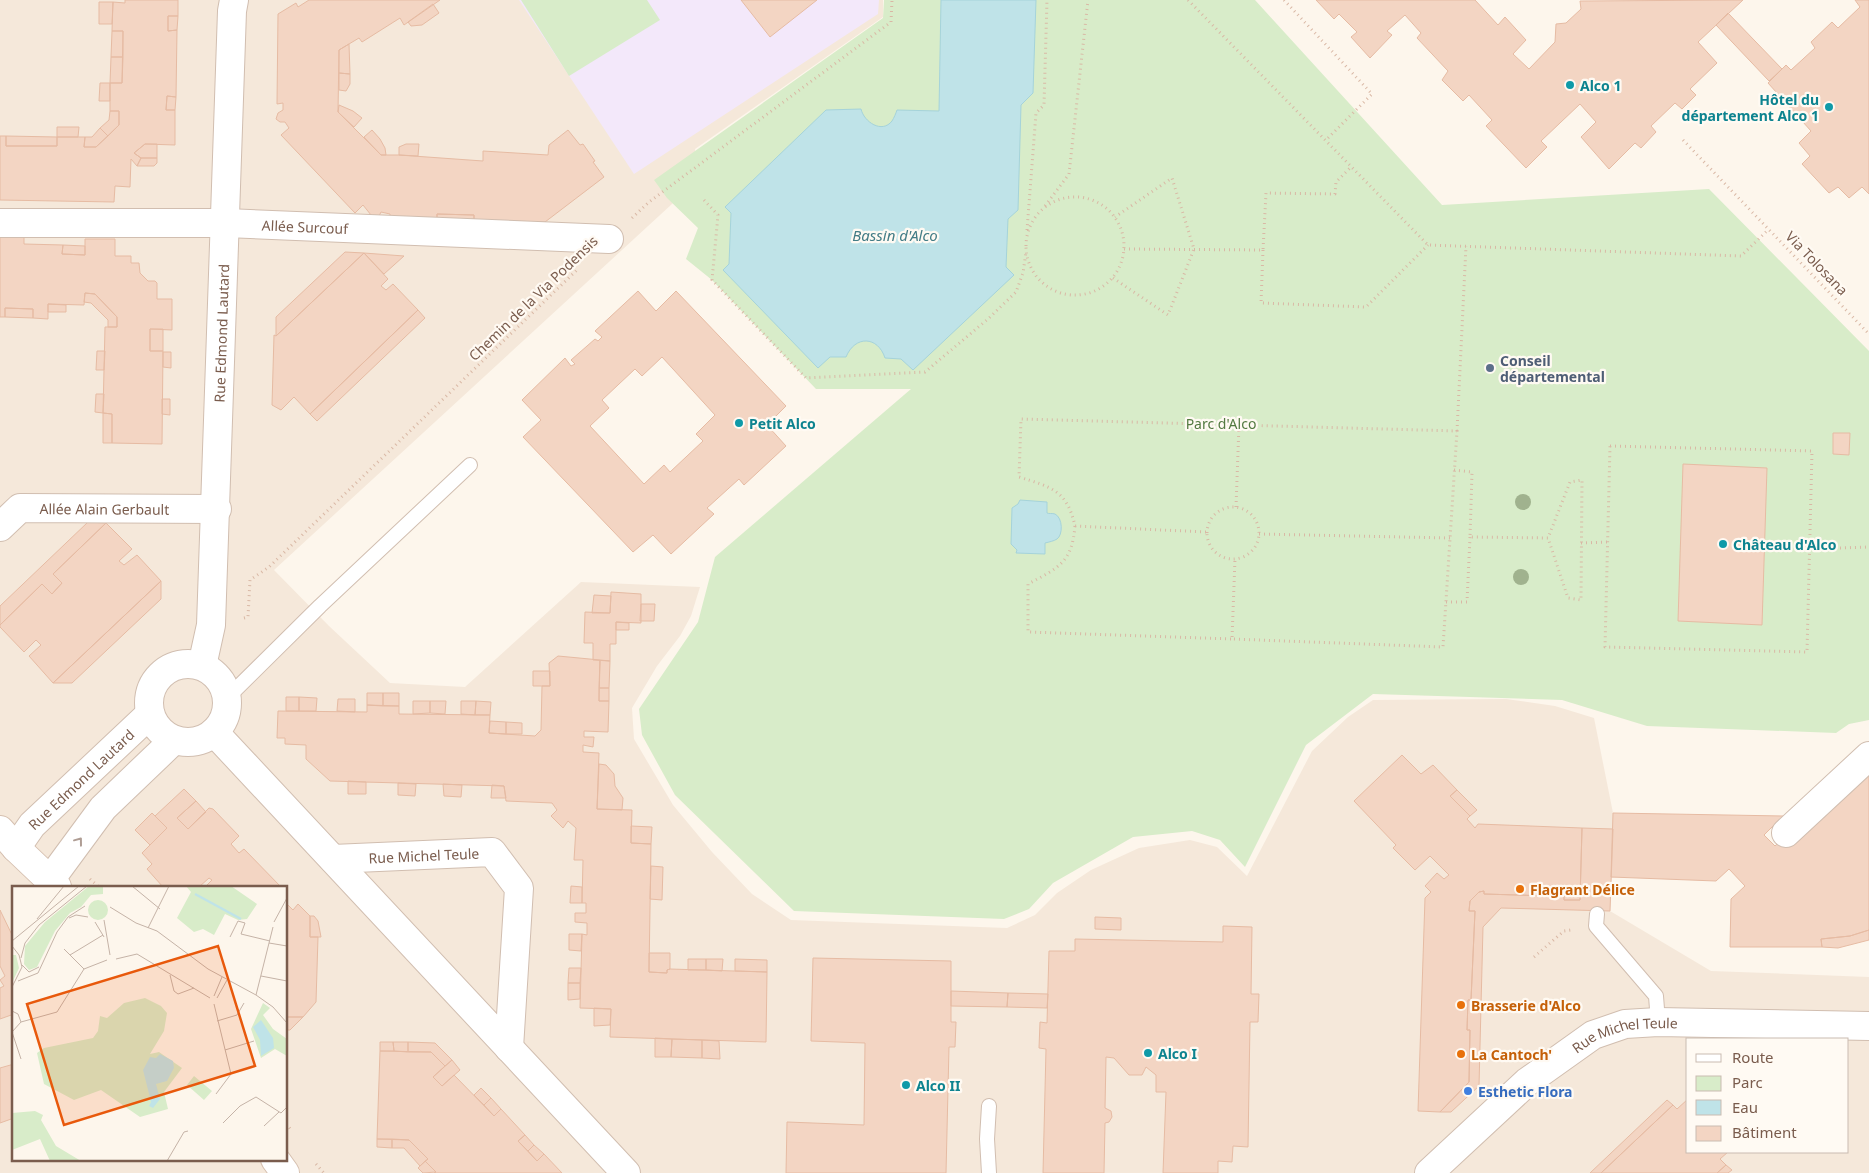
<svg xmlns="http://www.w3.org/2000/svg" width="1869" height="1173" font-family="'Noto Sans',sans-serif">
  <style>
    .residential { fill: #f5e8da; fill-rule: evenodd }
    .education { fill: #f3e8fa }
    .green { fill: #d8ecc9 }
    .water { fill: #bfe3e8; stroke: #a5d3da }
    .building { fill: #f3d5c3; stroke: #e6bba3; fill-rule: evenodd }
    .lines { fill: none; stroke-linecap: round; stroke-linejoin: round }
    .lane-casing { stroke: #d1beb0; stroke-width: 16 }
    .street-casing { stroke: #d1beb0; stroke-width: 30 }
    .secondary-casing { stroke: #d6c0b0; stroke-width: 30 }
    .path { stroke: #d9b8a5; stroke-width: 3; stroke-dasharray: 1 4; stroke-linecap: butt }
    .lane { stroke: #fff; stroke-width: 14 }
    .street { stroke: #fff; stroke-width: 28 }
    .secondary { stroke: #fff; stroke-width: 28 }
    .tree { fill: #a0b28e }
    .oneway { stroke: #af9d94 }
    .culture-dot { fill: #0f9aa8; stroke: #fffaf3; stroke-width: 2 }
    .service-dot { fill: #5c6f8a; stroke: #fffaf3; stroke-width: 2 }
    .food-dot { fill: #e8710a; stroke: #fffaf3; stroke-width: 2 }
    .shop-dot { fill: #3f7fe0; stroke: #fffaf3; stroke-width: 2 }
    .labels { text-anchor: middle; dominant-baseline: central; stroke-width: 4.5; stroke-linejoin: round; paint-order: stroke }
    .culture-label { font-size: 14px; font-weight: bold; fill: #0d838f; stroke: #fffaf3; text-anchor: start }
    .street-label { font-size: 14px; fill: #7a5c4d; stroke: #fffaf3 }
    .service-label { font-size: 14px; font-weight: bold; fill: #4e5e75; stroke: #fffaf3; text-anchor: start }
    .park-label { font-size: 14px; fill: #537a41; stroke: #fffaf3 }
    .food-label { font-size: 14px; font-weight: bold; fill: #c56008; stroke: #fffaf3; text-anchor: start }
    .shop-label { font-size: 14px; font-weight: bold; fill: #366cbe; stroke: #fffaf3; text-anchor: start }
    .water-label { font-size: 15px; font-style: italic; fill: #437c86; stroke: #fffaf3 }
    .inset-river { fill: none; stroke: #bfe3e8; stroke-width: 2.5 }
    .inset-road { fill: none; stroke: #c5b3a7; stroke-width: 1 }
    .view { fill: #e8590c; fill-opacity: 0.15; stroke: #e8590c; stroke-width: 2.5 }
    .inset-edge { fill: none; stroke: #7a5c4d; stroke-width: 2.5 }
  </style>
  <rect width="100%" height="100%" fill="#fdf6ec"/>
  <path class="residential" d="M0 0H883V17L695 149 697 181 274 570 329 626 390 683 465 687 581 582 700 587 691 616 680 636 657 666 632 708 634 739 673 805 712 852 752 894 791 920 1007 928 1035 915 1057 893 1091 870 1139 848 1190 840 1217 847 1247 876 1312 751 1348 717 1373 700 1506 699 1555 706 1594 718 1613 813 1610 911 1711 971 1869 977V1173H0ZM14 887H286V1159H14ZM1688 1039H1848V1152H1688Z"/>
  <path class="education" d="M519 0H879L878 14 634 174Z"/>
  <path class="green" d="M521 0H647L660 20 569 76Z
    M884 0H1255L1442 205 1709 189 1869 351V720L1849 724 1836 733 1647 726 1562 700 1373 694 1306 745 1245 867 1220 840 1192 831 1133 837 1053 883 1029 909 1004 919 794 911 675 795 642 735 639 709 698 622 715 557 911 389H816L712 280 686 259 698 228 667 198 654 180 883 18Z"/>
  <path class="water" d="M941 0H1036L1033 93 1021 105 1018 210 1008 219 1006 267 1014 275 913 370 901 359 885 358C878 336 855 335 846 357H830L818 368 723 270 729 264 731 213 725 207 826 110 861 109C864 122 882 134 892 121 894 118 896 113 897 110L939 111Z
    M1020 500 1047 502V513C1049 514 1052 513 1055 514 1063 518 1063 535 1057 539 1054 541 1049 542 1045 543V554L1016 553 1017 550 1011 544 1012 508 1018 504Z"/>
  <path class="building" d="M125 0H178V16H168V31L177 30 176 97 167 96 166 110H175V145L145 144 134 153 141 158 137 166 131 159 130 187 115 186 114 202 0 200V136H6V146H57V137H85L84 147H96L119 125V111H110V83H122L123 31H112L113 2 125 3Z
    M309 0H440L404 25 400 18 362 42 359 38 339 50 338 112 381 155H399L483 161V151L548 155 549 145 568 130 580 145 583 144 595 161 593 162 604 177 545 222 474 220V215L437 214V218L390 217V214L381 212 379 216 375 217 371 215 363 205 355 213 281 135 289 128 285 122H280L276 119 278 113 283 110V103L277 104 278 14 296 3 298 7Z
    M741 0H817L770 37Z
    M1316 0H1475L1498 25 1505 17 1526 40 1513 54 1529 69 1555 42 1556 24 1566 23 1581 9 1580 1 1743 0 1698 42 1717 63 1690 89 1696 95 1682 109 1675 103 1651 126 1656 132 1641 148 1635 143 1609 169 1581 137 1596 122 1580 104 1541 141 1547 147 1526 168 1486 126 1492 120 1469 95 1463 101 1442 80 1448 71 1417 38 1421 33 1405 15 1387 31 1392 35 1370 58 1351 37 1357 32 1339 14 1334 19Z
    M1855 0H1869V194L1862 187 1849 198 1838 187 1829 193 1802 164 1810 156 1799 143 1811 131 1768 83 1786 65 1791 70 1815 48 1811 42 1832 22 1838 28 1860 7Z
    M99 2H113L112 24H99Z
    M433 4 439 13 422 25 411 26 408 22Z
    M1728 13 1782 69 1769 81 1716 25Z
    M168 16H178L177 30 168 31Z
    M112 31H123V57H111Z
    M349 44 350 74 339 73V50Z
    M111 57H123L122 83H110Z
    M339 73 350 74V84L346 91 339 90Z
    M100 83H110V101H99Z
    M167 96 176 97 175 110H166Z
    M339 105 353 111 362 118 354 127 338 112Z
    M110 111H119V125L108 136 100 128 109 120Z
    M57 127H79L78 137H57Z
    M100 128 108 136 96 147H84L85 137H92Z
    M372 130 380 139 385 148 386 155H381L364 137Z
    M6 136 57 137V146H6Z
    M145 144H157V158H141L134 153Z
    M406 144H419L418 156 399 155V147Z
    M141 158H157V163L154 166H137Z
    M437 214 474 215V220L437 225Z
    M0 236 24 237V244L63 245 62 254 85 255V239H115V256H131V263H139L140 273 148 281H155L157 283V299H172V330L150 329V351H163L162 444 112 443V414L103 413 105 327H117V317L95 294 85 293 84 305 48 304V319L33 318V309L5 308V317H0Z
    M63 245 85 246V255L62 254Z
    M345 252 364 253 276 336V317Z
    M364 253 404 256 384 274Z
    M364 253 388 279 381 286 386 290 393 284 418 310 310 414 294 397 281 410 272 405 274 335 276 336Z
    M638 291 656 311 676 291 786 406 767 425 786 446 744 485 739 479 707 508 714 514 671 554 653 535 633 552 523 437 541 420 522 400 565 358 571 366 575 364 571 360 595 339 598 341 602 337 595 331ZM662 357 715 415 696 434 703 441 670 472 664 465 644 484 590 426 609 408 602 400 635 369 642 376Z
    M85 293 95 294 117 317V327H108V320L91 303 84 302Z
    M48 304 66 305V312H48Z
    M5 308 33 309V318L5 317Z
    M418 310 425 318 317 421 310 414Z
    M150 329H163V351H150Z
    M97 351H105L104 370H96Z
    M163 352H171V368L163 367Z
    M96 394H104L103 413 95 412Z
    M162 399H170V415L162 414Z
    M103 413 112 414V443H103Z
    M1833 433H1850L1849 455 1833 454Z
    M1683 464 1767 468 1762 625 1678 621Z
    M88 522 106 523 53 574 62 583 52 594 42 584 0 625V606Z
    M106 523 132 549 119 561 124 565 137 555 161 581 53 683 29 656 41 645 36 640 24 652 0 627V625L42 584 52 594 62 583 53 574Z
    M161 581V599L72 683H53Z
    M611 592 641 594V623L616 622V644H610V661L593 660V643H584L585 612 610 613Z
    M594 595 611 596 610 613H592Z
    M641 604H655L654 621H640Z
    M616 622 629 623V630H616Z
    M558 656 600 660 599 701H609L608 732 584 731V737H594L593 747 583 745V752L599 753 597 809 632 810 631 843 651 844 649 972 667 973V970L670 969 767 972 766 1042 610 1037 611 1009 580 1008 582 934 587 935V923L575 922V913H586V903H582L583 860H574L576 828 568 821 563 828 551 816 557 810 552 803 506 801 504 786 330 781 306 759V745L285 744V738H277L278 711 367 712V705L399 706V714L490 715 489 733 535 736 541 730 542 686H550L549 663Z
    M600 660 610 661 609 688H599Z
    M533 671H550V686H533Z
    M599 688H609V701H599Z
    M367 693H383V706L367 705Z
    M383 693H399V706H383Z
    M286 697H299V711H286Z
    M299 697 317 698 316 711H299Z
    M338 699H355V712L337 711Z
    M413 701H430V713L413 714Z
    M430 701H446L445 714 430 713Z
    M461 701H476L475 715 461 714Z
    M476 701 491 702 490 715H475Z
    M490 721 506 722V734L489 733Z
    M506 722 522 723V734H506Z
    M1402 755 1421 774 1433 765 1457 790 1450 796 1470 816 1467 819 1475 828 1478 824 1582 828 1580 900H1564V889L1549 888V896L1484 894V891L1479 892 1470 901 1469 911H1475L1471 1000H1468L1467 1030H1470L1469 1082 1440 1112 1418 1111 1425 898 1431 892 1425 886 1437 873 1444 879 1449 875 1430 856 1415 870 1393 848 1396 845 1354 801Z
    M599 764 606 765 614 774 615 786 623 798 622 810 597 809Z
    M1869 770V930L1850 936 1821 939 1822 947H1730L1731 899 1745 886 1729 869 1716 881 1611 877 1613 813 1783 816 1764 835 1775 846 1810 813Z
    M348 781 366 782V794H348Z
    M398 783 416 784 415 796 398 795Z
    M443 784 462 785 461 797 444 796Z
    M492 785 504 786 506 798H491Z
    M184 789 196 801 177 818 188 829 209 808 213 809 239 836 231 844 239 853 244 849 281 887H205L212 880 209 878 199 887H163L147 869 152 864 142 853 167 828 155 816Z
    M1457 790 1477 810 1470 816 1450 796Z
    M196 801 206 812 188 829 177 818Z
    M152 813 167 828 150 845 135 830Z
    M631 826 652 827 651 844 631 843Z
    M1582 828 1613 829 1610 911 1501 908 1483 927 1479 1086 1451 1112H1440L1469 1082 1470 1030H1467L1468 1000H1471L1475 911H1469L1470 901 1479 892 1484 891V894L1549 896V888L1564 889V900H1580Z
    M651 866 663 867 662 900 650 899Z
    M571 886 582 887V903H570Z
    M286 903 293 910 298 904 310 916V937H318L316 1002 303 1017H286Z
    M0 910 14 939V1014L0 1019V988L4 986 0 980 5 976 0 966Z
    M310 916H314L318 921 321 937H310Z
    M1095 917 1121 918V930L1095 929Z
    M1223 926 1252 927 1251 994H1259L1258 1022H1250L1248 1147 1233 1146 1232 1162 1218 1161V1173H1163L1166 1092H1156V1075L1146 1067 1142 1075H1129L1114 1058 1106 1057 1105 1108 1111 1111 1112 1117 1109 1122 1105 1123 1104 1173H1043L1046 1049 1039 1048 1040 1022 1047 1023 1049 951H1075V939L1223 942Z
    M1869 930V940L1838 948 1822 947 1821 939 1850 936Z
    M569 934H582L581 951 569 950Z
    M649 953H670V969L667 970V973L649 972Z
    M813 958 951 961V1022H956L955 1047H949L946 1173H786L787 1122 864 1125 865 1043 811 1041Z
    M688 959H706V970H688Z
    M706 959H723L722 971 706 970Z
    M735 959 767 960V972L735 971Z
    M569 968H581L580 983H568Z
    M568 983H580V999L568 1000Z
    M951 991 1008 993 1007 1007 951 1006Z
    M1008 993 1048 994 1047 1008 1007 1007Z
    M594 1008 611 1009 610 1025 594 1026Z
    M286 1017H303L290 1030H286Z
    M655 1038 672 1039 671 1057H655Z
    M672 1039 702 1040V1058L671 1057Z
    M702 1040 719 1041 720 1059 702 1058Z
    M380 1042H393L394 1051H380Z
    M393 1042H408V1052L394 1051Z
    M408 1042 435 1043 452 1060 445 1066 431 1052H408Z
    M380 1051 431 1052 445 1066 433 1077 442 1086 454 1075 494 1116 501 1109 525 1135 518 1141 537 1161 544 1154 562 1173H434L436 1172 425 1161 428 1159 409 1140 377 1139Z
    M452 1060 460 1070 442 1086 433 1077Z
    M14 1064V1118L0 1123V1068Z
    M481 1088 491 1098 484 1105 474 1095Z
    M491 1098 501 1109 494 1116 484 1105Z
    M1688 1099V1152H1728L1720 1159 1726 1165 1717 1173H1601L1673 1105 1677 1109Z
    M1667 1100 1673 1105 1601 1173H1590Z
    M525 1135 534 1145 528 1151 518 1141Z
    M377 1139H392V1148L377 1147Z
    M392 1139 409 1140 428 1159 420 1166 404 1148H392Z
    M534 1145 544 1154 537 1161 528 1151Z
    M425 1161 436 1172 423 1173 418 1168Z
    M1726 1165 1732 1170 1728 1173H1717Z"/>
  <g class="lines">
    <g class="lane-casing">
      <path id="lane" d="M227 698 320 606 470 465
        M1597 914 1596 926 1656 996 1658 1022
        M989 1106 987 1139 989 1173"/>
    </g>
    <g class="street-casing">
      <g id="street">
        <path id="s1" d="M0 223H226L609 239"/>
        <path id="s2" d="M0 527 20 508 217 509"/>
        <circle cx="188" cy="703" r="39"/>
        <path id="s3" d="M202 666 211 625 232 11 234 0"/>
        <path d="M214 732 626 1173"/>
        <path d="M1786 833 1869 756"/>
        <path id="s4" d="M16 848 32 825 150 714"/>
        <path id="s5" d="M333 859 492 852 519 888 509 1048"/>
        <path d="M50 880 103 808 174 740"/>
        <path id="s6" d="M1429 1173 1527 1082 1593 1035 1625 1024 1658 1022 1869 1026"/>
      </g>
    </g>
    <g class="secondary-casing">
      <path id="secondary" d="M0 830 16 848 57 887
        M275 1159 285 1173"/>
    </g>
    <path class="path" d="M1188 0 1428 245 1741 256 1769 229
      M1284 0 1372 94 1326 140
      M1683 140 1869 334
      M1026 246a49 49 0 1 1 98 0a49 49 0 1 1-98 0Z
      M704 200 718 215 712 280 806 378 925 372 988 319 1016 292 1023 273 1026 252
      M1045 206 1069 174 1088 0
      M632 218 649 202 891 22 892 0
      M1027 230 1036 113 1044 105 1047 0
      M1124 249 1263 250 1266 193 1335 194 1336 182 1352 166
      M1263 250 1261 303 1366 307 1428 245
      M1113 278 1168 315 1194 249 1172 178 1115 217
      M1457 431 1466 246
      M1610 446 1812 451 1807 652 1605 647Z
      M1454 470 1472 472 1470 537 1548 538 1570 482 1582 480 1581 600 1568 598 1548 538
      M1207 533a26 26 0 1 1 52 0a26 26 0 1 1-52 0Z
      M1236 507 1239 425
      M1075 526C1072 563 1058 568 1028 584V632L1232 639
      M1206 532 1075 526C1067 490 1051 487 1019 477L1021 419 1457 431 1443 647 1232 639 1235 559
      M1259 534 1450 538
      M1581 543 1608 542
      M1810 549 1869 547
      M1446 602H1467L1470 537
      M244 618 248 617 250 580 269 567 578 269
      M90 879 99 887
      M1534 957 1564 931 1571 930
      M286 1124 292 1131
      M316 1164 324 1173"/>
    <use href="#lane" class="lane"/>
    <use href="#street" class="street"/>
    <use href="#secondary" class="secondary"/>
  </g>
  <g class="tree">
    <circle cx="1523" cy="502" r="8"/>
    <circle cx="1521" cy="577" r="8"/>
  </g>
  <defs><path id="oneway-chevron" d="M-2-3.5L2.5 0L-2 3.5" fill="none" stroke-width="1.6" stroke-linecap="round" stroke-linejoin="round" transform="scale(1.25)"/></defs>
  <use class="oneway" href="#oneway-chevron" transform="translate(79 841) rotate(-53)"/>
  <g class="culture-dot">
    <circle cx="1570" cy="85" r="5"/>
    <circle cx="1829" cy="107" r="5"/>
    <circle cx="739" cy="423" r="5"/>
    <circle cx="1723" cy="544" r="5"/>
    <circle cx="1148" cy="1053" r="5"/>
    <circle cx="906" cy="1085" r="5"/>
  </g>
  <circle class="service-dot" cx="1490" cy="368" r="5"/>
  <g class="food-dot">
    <circle cx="1520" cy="889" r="5"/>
    <circle cx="1461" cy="1005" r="5"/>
    <circle cx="1461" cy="1054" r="5"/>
  </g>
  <circle class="shop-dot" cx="1468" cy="1091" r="5"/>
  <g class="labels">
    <g class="culture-label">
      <text x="1580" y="85">Alco 1</text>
      <text x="1819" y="99" text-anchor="end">Hôtel du<tspan x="1819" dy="16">département Alco 1</tspan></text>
      <text x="749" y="423">Petit Alco</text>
      <text x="1733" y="544">Château d'Alco</text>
      <text x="1158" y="1053">Alco I</text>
      <text x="916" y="1085">Alco II</text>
    </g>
    <g class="street-label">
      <text stroke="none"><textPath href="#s1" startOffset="305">Allée Surcouf</textPath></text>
      <text transform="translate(1817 263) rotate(46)">Via Tolosana</text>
      <text transform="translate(533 298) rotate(-44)">Chemin de la Via Podensis</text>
      <text stroke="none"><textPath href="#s3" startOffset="334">Rue Edmond Lautard</textPath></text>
      <text stroke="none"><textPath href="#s2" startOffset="112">Allée Alain Gerbault</textPath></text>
      <text stroke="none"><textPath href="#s4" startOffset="95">Rue Edmond Lautard</textPath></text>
      <text stroke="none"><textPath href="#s5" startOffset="91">Rue Michel Teule</textPath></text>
      <text stroke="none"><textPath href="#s6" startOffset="246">Rue Michel Teule</textPath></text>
    </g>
    <g class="service-label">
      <text x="1500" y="360">Conseil<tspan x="1500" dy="16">départemental</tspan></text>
    </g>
    <g class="park-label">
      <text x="1221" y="423">Parc d'Alco</text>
    </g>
    <g class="food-label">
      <text x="1530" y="889">Flagrant Délice</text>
      <text x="1471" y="1005">Brasserie d'Alco</text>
      <text x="1471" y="1054">La Cantoch'</text>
    </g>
    <g class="shop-label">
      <text x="1478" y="1091">Esthetic Flora</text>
    </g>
    <g class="water-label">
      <text x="895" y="235">Bassin d'Alco</text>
    </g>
  </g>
  <g transform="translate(12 886)">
    <rect width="275" height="275" fill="#fdf6ec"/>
    <path d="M77 0H91V8L79 9 69 21 58 27 43 45 25 81 17 84 12 78 13 60 33 36ZM174 0H219L245 18 235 33 226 34 213 28 202 49 191 43 182 46 165 32 179 6ZM76 24a10 10 0 1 1 20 0a10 10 0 1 1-20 0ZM0 69H4L7 82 0 97ZM133 112 149 120 155 127 152 145 138 168 147 166 170 182 152 206 156 223 128 231 89 204 62 214 32 198 25 167 32 162 81 152 86 145 88 130 95 132 112 117ZM251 117 258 122 251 129 261 143 275 153V170L263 163 249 172 239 143ZM182 190 200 205 192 214 175 199ZM23 225 31 229 29 234 44 260 69 275H38L28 253 0 264V227Z" fill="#d8ecc9"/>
    <path d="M249 134 261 152 262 162 249 170 248 154 241 141ZM148 168 161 175 162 182 155 195 144 198 148 213 141 222 137 220 139 216 131 184 138 171 144 172Z" fill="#bfe3e8"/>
    <path class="inset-river" d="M183 8 229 33"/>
    <path class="inset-road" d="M120 0 148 23M98 21 124 37 145 45 196 83 244 109 261 121 275 137M57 32 64 29 76 31M25 33 52 0M92 34 98 69M83 36 92 51M262 36 275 12M136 42 157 0M218 51 226 35 233 37 229 48 258 55M0 55 67 0M257 57 275 60M0 60 7 69 10 81 0 101M52 63 72 83M58 69 91 49M9 72 13 57 27 39 75 0M104 73 125 68 198 112M10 79 17 86 27 81M158 89 162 105 166 108 182 102M249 90 275 95M6 95 26 87 45 46 56 31 73 20M244 109 261 41M202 110 210 91M205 112 215 94M202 118 219 188 204 208M0 125 6 128 9 136 0 146M205 135 225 129 232 117M9 136 45 126 72 83 95 74M0 146 9 173M213 164 242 155M211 237 228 220 244 211 269 227 275 221M252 240 267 226M155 275 172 246 176 245"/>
    <path class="view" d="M206 60 243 180 52 239 15 118Z"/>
    <rect width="275" height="275" class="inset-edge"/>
  </g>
  <rect x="1686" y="1038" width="162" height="115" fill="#fffaf3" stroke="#cabbb1"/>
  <rect x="1696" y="1054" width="25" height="8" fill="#ffffff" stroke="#cabbb1"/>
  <text x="1732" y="1063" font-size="15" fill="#7a5c4d">Route</text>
  <rect x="1696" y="1076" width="25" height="15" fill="#d8ecc9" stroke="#cabbb1"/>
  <text x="1732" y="1088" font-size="15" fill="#7a5c4d">Parc</text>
  <rect x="1696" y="1100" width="25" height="15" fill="#bfe3e8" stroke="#cabbb1"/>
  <text x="1732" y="1113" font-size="15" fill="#7a5c4d">Eau</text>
  <rect x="1696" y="1126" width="25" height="15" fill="#f3d5c3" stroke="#cabbb1"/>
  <text x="1732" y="1138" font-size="15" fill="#7a5c4d">Bâtiment</text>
</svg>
